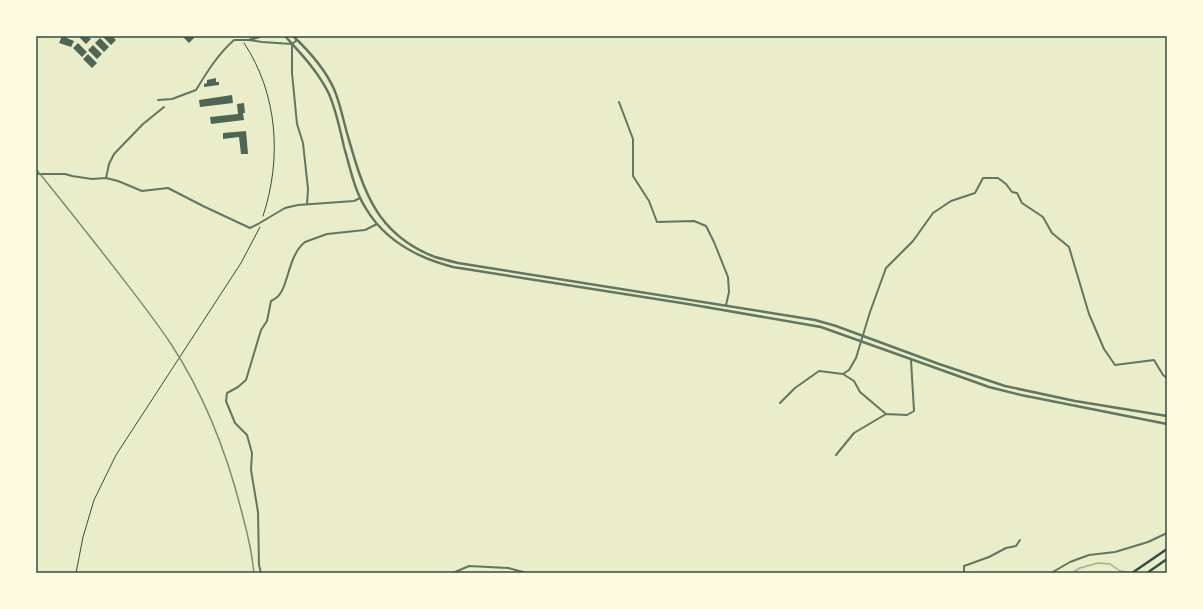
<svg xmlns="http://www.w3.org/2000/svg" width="1203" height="609" font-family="Lora,serif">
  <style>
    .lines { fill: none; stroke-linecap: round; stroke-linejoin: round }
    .stream { stroke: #a3b18a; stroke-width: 1.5 }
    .building { fill: #4f6655 }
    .path { stroke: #344e41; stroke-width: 1 }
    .minor { stroke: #617663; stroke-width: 2 }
    .tertiary { stroke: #617663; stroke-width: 2.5 }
    .secondary { stroke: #344e41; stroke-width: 2.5 }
    .rail { stroke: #7c8e77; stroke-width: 1.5 }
    .neatline { fill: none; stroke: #344e41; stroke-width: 1.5 }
  </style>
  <rect width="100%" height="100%" fill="#e9edc9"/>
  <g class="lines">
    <path class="stream" d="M1072 573 1080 568 1098 563 1110 564 1120 571 1137 573"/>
  </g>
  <path class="building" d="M62 36 74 41 71 47 59 43Z
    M78 36H87L91 39 86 44Z
    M102 36H112L116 40 111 45Z
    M182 36H192L194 38 189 43Z
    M100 38 109 47 104 52 95 43Z
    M78 43 87 52 82 57 73 48Z
    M93 45 102 54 97 59 88 50Z
    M88 54 97 63 92 68 83 59Z
    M216 78V82H219V85L204 87V84L207 83V80Z
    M232 95 233 103 200 107 199 100Z
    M244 103 245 113H243L244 120 211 124 210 117 238 114 237 104Z
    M246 131 248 154H241L239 137 223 139V133Z"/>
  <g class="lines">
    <path class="path" d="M244 43C278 94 282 159 263 216
      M76 573 83 537 94 500 116 455 241 263 260 227"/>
    <path class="minor" d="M297 40 292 44V73L297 124 303 143 308 189 307 205
      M158 100 172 99 196 90C207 72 218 54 234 40H249L262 42 292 44
      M619 102 633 139V176L649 201 657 222 694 221 706 226 714 242 728 277 729 292 726 305
      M36 174H65L72 176 92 179 106 178 118 181 142 191 168 188 203 206 250 228 258 224 285 208 298 205 354 201 360 198
      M106 178 109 164 114 154 143 124 164 107
      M843 374 854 381 860 392 886 414
      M780 403 795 388 819 371 843 374 849 370 856 358 870 312 886 268 913 241 933 213 951 201 975 193 983 178H998L1006 184 1012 192 1017 193 1022 203 1043 217 1052 233 1069 247 1089 314 1104 349 1115 365 1154 360 1163 375 1167 378
      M836 455 854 433 886 414 907 415 914 411 911 360
      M261 573 259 565 258 512 251 470 252 453 247 435 235 423 226 401 227 393 238 387 246 380 261 330 267 321 271 301C273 300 275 299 276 298 289 289 287 256 305 242L327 234 365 230 377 224
      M453 573 469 566 508 568 527 573
      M964 573V566L989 557 1006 548 1016 546 1020 540
      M1051 573 1070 562 1089 555 1115 552 1148 542 1167 533"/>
    <path class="tertiary" d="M285 36C301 54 318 71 329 94 336 110 340 129 344 147 350 167 354 189 365 207 384 240 418 258 453 267L688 304 821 327 989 387 1021 395 1167 424
      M293 36C309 51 325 69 334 89 340 103 343 119 347 133 363 189 375 234 435 257 442 259 450 261 458 263L815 320 836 326 939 364 1005 386 1075 401 1167 416
      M249 40 262 36"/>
    <path class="secondary" d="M1132 573 1167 549
      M1147 573 1167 559"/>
    <path class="rail" d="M36 169C62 201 88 234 113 266 133 292 153 317 171 344 205 396 228 456 243 517 248 535 252 554 254 573"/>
  </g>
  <rect width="1203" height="609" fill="none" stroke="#fefae0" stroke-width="74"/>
  <rect x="37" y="37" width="1129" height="535" class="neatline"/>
</svg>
